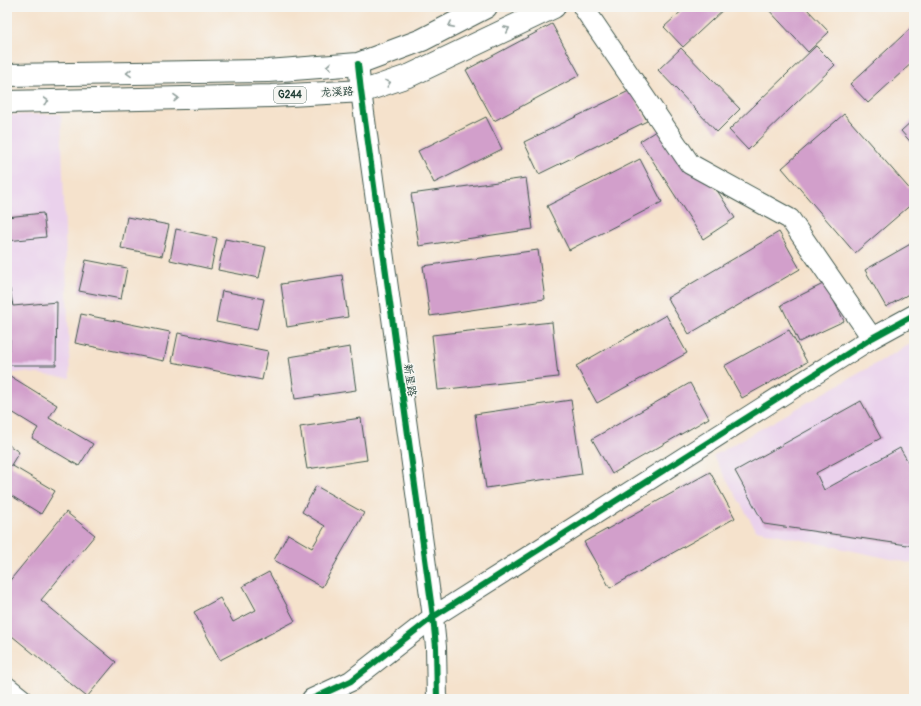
<svg xmlns="http://www.w3.org/2000/svg" width="921" height="706" font-family="Pangolin,'LXGW WenKai TC',sans-serif">
  <style>
    .built { fill: #ead1ec }
    .building { fill: #d29fcb }
    .lines { fill: none; stroke-linecap: round; stroke-linejoin: round }
    .street-casing { stroke: #3f564b; stroke-width: 22 }
    .highway-casing { stroke: #3f564b; stroke-width: 24 }
    .street { stroke: #fff; stroke-width: 20 }
    .highway { stroke: #fff; stroke-width: 22 }
    .cycleway-casing { stroke: #f6f6f2; stroke-width: 8 }
    .cycleway { stroke: #00873e; stroke-width: 6 }
    .oneway { stroke: #8f9e9a }
    .labels { text-anchor: middle; dominant-baseline: central; stroke-width: 3; stroke-linejoin: round; paint-order: stroke }
    .shield { fill: #f6f6f2; stroke: #60746d; stroke-width: 1 }
    .shield-label { font-size: 10px; font-weight: bold; fill: #1f3d34 }
    .street-label { font-size: 11px; fill: #1f3d34; stroke: #f6f6f2 }
  </style>
  <rect width="100%" height="100%" fill="#f6f6f2"/>
  <filter id="ink" filterUnits="userSpaceOnUse"><feTurbulence type="fractalNoise" baseFrequency=".025" numOctaves="2"/><feDisplacementMap in="SourceGraphic" scale="8" xChannelSelector="R" yChannelSelector="G"/><feConvolveMatrix kernelMatrix="1 2 1 2 8 2 1 2 1" color-interpolation-filters="sRGB"/></filter>
  <filter id="wash" filterUnits="userSpaceOnUse"><feTurbulence type="fractalNoise" baseFrequency=".012" numOctaves="4" result="noise"/><feDisplacementMap in="SourceGraphic" scale="16" xChannelSelector="R" yChannelSelector="G"/><feGaussianBlur stdDeviation="0.9" result="paint"/><feColorMatrix in="noise" values="0 0 0 0 0 0 0 0 0 0 0 0 0 0 0 0 0 1.4 0 .05"/><feComposite in="paint" operator="in"/></filter>
  <g filter="url(#wash)">
    <rect width="100%" height="100%" fill="#f5e2cc"/>
    <path class="built" d="M61 114 70 378 22 372 7 374V115Z
      M914 342V564L756 530 713 456Z"/>
    <g id="blocks">
      <path class="building" d="M686 7H726L683 47 664 27Z
        M766 7H805L829 32 808 52Z
        M552 24 580 75 494 121 466 70Z
        M914 25V61L868 103 850 84Z
        M816 46 835 65 748 150 729 130Z
        M681 48 740 109 717 132 658 70Z
        M631 90 647 121 539 174 524 142Z
        M844 114 914 194V202L855 253 782 168Z
        M486 117 502 149 434 183 418 151Z
        M914 119V146L901 131Z
        M672 121 735 218 703 239 640 141Z
        M640 159 662 202 569 250 547 206Z
        M526 178 533 229 419 246 411 194Z
        M43 213 46 237 7 241V217Z
        M127 217 169 225 162 256 121 248Z
        M176 229 217 238 211 269 170 260Z
        M779 232 800 269 689 334 667 298Z
        M225 239 266 247 259 278 218 270Z
        M914 242V291L886 307 865 270Z
        M538 250 545 299 430 316 423 266Z
        M86 260 127 268 121 299 79 291Z
        M342 275 348 317 287 327 281 284Z
        M825 283 844 321 799 342 781 305Z
        M10 289 13 306 57 302 56 365H9L10 339H7V290Z
        M222 291 264 299 257 330 216 322Z
        M81 314 170 332 164 361 75 343Z
        M666 315 687 353 597 403 576 366Z
        M552 322 558 377 438 390 432 335Z
        M789 330 807 362 742 398 724 366Z
        M178 333 268 351 262 380 172 362Z
        M350 347 356 390 295 399 289 357Z
        M7 374 57 405 49 418 93 444 79 466 32 438 38 428 7 409Z
        M690 383 709 418 612 474 592 439Z
        M571 400 582 474 486 488 475 414Z
        M861 401 881 438 816 473 824 490 900 448 914 472V546L764 524 735 471Z
        M361 418 367 460 307 469 300 427Z
        M7 444 19 452 11 465 55 491 41 514 7 493Z
        M710 472 735 518 610 588 584 542Z
        M316 486 364 513 322 587 274 560 288 534 312 548 325 526 302 512Z
        M66 512 95 535 41 600 116 662 87 697 7 632V584Z
        M269 572 295 621 220 660 194 612 220 598 233 622 256 610 243 586Z"/>
    </g>
  </g>
  <g filter="url(#ink)">
    <use href="#blocks" fill-opacity="0" stroke="#3f564b" stroke-width="1"/>
    <g class="lines">
      <g class="street-casing">
        <path id="street" d="M583 7 690 164 790 219 872 338
          M358 64 361 91 433 617 436 647 437 699
          M7 687 22 699
          M312 699 351 681 433 617 872 338 914 315"/>
      </g>
      <g class="highway-casing">
        <path id="highway" d="M7 75 268 71 358 64 422 40 486 7
          M7 102 271 96 364 91 411 75 554 7"/>
      </g>
      <use href="#street" class="street"/>
      <use href="#highway" class="highway"/>
      <g class="cycleway-casing">
        <path id="cycleway" d="M358 64 361 91 433 617 436 647 437 699
          M312 699 351 681 433 617 872 338 914 315"/>
      </g>
      <use href="#cycleway" class="cycleway"/>
    </g>
    <defs><path id="oneway-chevron" d="M-2-3.5L2.5 0L-2 3.5" fill="none" stroke-width="1.6" stroke-linecap="round" stroke-linejoin="round"/></defs>
    <g class="oneway">
      <use href="#oneway-chevron" transform="translate(451 25) rotate(153)"/>
      <use href="#oneway-chevron" transform="translate(507 29) rotate(-25)"/>
      <use href="#oneway-chevron" transform="translate(329 66) rotate(176)"/>
      <use href="#oneway-chevron" transform="translate(129 73) rotate(179)"/>
      <use href="#oneway-chevron" transform="translate(388 83) rotate(-19)"/>
      <use href="#oneway-chevron" transform="translate(176 98) rotate(-1)"/>
      <use href="#oneway-chevron" transform="translate(46 101) rotate(-1)"/>
    </g>
  </g>
  <g class="labels">
    <rect class="shield" x="274" y="87" width="32" height="16" rx="3"/>
    <g class="shield-label">
      <text x="290" y="95">G244</text>
    </g>
    <g class="street-label">
      <text transform="translate(337 92) rotate(-3)">龙溪路</text>
      <text transform="translate(410 380) rotate(82)">新星路</text>
    </g>
  </g>
  <rect width="921" height="706" fill="none" stroke="#f6f6f2" stroke-width="24"/>
</svg>
